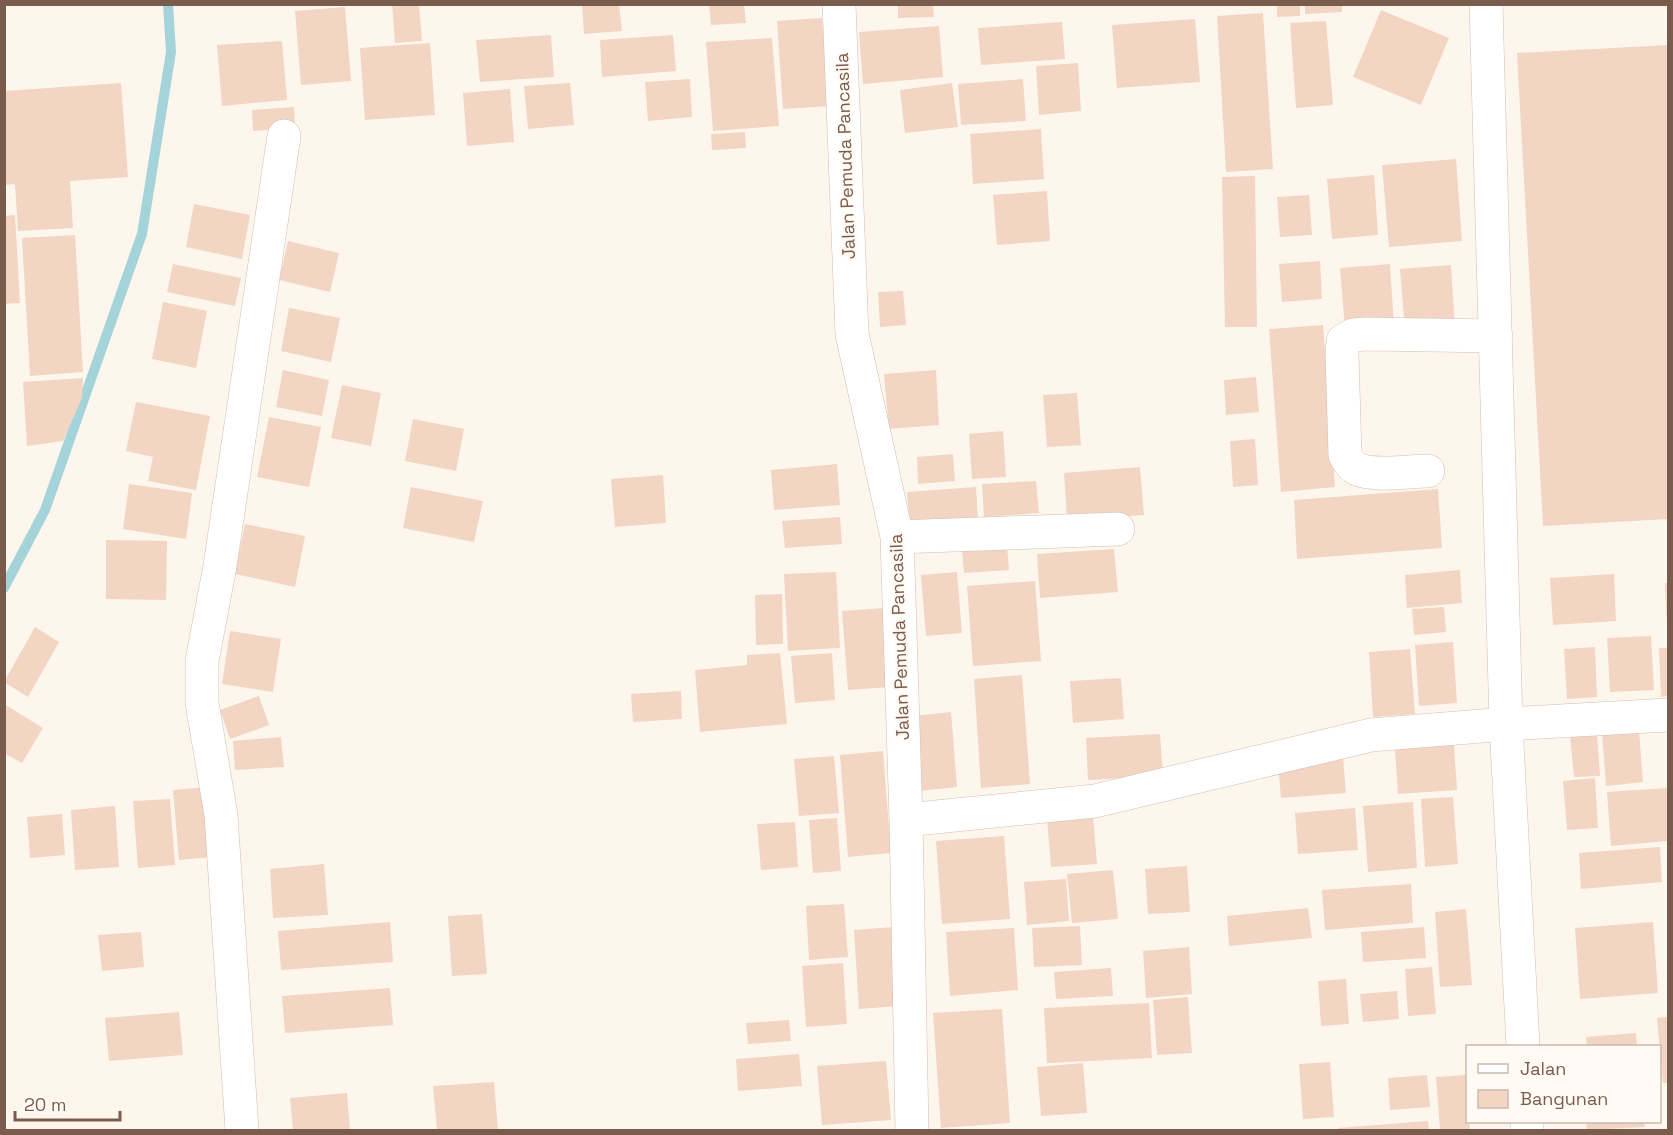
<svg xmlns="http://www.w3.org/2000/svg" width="1673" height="1135" font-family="'Space Grotesk',sans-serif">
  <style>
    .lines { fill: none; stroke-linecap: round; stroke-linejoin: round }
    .stream { stroke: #a5d3da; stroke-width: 10 }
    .building { fill: #f3d5c3 }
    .minor-casing { stroke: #d1beb0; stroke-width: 34 }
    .minor { stroke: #fff; stroke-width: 33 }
    .labels { text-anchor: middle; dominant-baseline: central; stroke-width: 5; stroke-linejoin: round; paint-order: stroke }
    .street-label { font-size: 18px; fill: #7a5c4d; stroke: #fffaf3 }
  </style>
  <rect width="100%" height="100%" fill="#fdf6ec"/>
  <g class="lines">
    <path class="stream" d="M4 588 45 510 142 234 171 52 168 4"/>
  </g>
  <path class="building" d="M392 4H419L422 41 395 43Z
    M582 4H619L622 31 584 34Z
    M709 4H744L746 23 711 25Z
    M898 4H933L934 17 898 18Z
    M1277 4H1300V16L1277 17Z
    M1305 4H1342V12L1305 14Z
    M345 7 351 81 301 85 295 11Z
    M1381 10 1449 38 1421 105 1353 77Z
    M1263 13 1273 169 1226 172 1217 16Z
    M822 18 830 106 783 109 777 21Z
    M1195 19 1200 82 1117 88 1112 25Z
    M1326 21 1333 105 1296 108 1290 23Z
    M1062 22 1065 59 981 65 978 28Z
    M939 26 943 77 863 84 859 32Z
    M551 35 554 77 480 82 476 40Z
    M673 35 676 71 602 77 600 40Z
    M772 38 779 126 713 131 706 42Z
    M282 41 287 100 222 106 217 45Z
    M430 43 435 115 365 120 360 48Z
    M1668 45V519L1543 526 1517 53Z
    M1078 63 1081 111 1039 115 1036 66Z
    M690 79 692 117 648 121 645 82Z
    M1023 79 1026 121 961 125 958 84Z
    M121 83 128 177 70 181 73 228 18 231 15 184 4 185V91Z
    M570 83 574 125 528 129 524 86Z
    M952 83 958 127 905 133 900 90Z
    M510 89 514 142 467 146 463 93Z
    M294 107 295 128 253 131 252 110Z
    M1041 129 1044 179 973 184 970 134Z
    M745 132 746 148 712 150 711 134Z
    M1456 159 1462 241 1389 247 1382 165Z
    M1374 175 1378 235 1332 239 1327 179Z
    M1255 176 1257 327H1225L1222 177Z
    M1047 191 1050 241 997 245 993 195Z
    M1309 195 1312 235 1280 237 1277 197Z
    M194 204 250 215 242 259 186 247Z
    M15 215 20 303 4 304V216Z
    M75 235 83 372 30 376 22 238Z
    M288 241 339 253 330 292 279 280Z
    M1320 261 1322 299 1282 302 1279 264Z
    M173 264 241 278 235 306 167 292Z
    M1390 264 1394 326 1345 329 1340 268Z
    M1451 265 1455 328 1405 331 1400 269Z
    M903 291 906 325 880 327 878 292Z
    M163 302 207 311 196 368 152 359Z
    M289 308 340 318 331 362 281 351Z
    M1323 325 1335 487 1281 492 1269 329Z
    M283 370 329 380 322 416 276 407Z
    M936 370 939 425 889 429 884 374Z
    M1256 377 1259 412 1226 415 1224 380Z
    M83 378 82 398 63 441 27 446 23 382Z
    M342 385 381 393 371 446 331 438Z
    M1077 393 1081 445 1047 447 1043 395Z
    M136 402 210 416 196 490 148 481 153 457 126 451Z
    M269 417 321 427 309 487 257 477Z
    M413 419 464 429 456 471 405 461Z
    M1003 431 1006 477 972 479 969 434Z
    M1255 439 1258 485 1233 487 1230 441Z
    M953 454 955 481 918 484 917 457Z
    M837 464 840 505 774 510 771 470Z
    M1140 467 1144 515 1067 520 1064 473Z
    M663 475 666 523 615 527 611 479Z
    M1036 481 1039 513 984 517 982 484Z
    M129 484 192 493 186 539 123 529Z
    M411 487 483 501 474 542 403 528Z
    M976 487 978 520 910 525 907 492Z
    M1438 489 1442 548 1297 559 1294 500Z
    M840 517 842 544 785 548 782 521Z
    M245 524 305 536 295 587 235 574Z
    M106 540 167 541 166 600 106 599Z
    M1007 546 1009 570 964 573 962 550Z
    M1114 549 1118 592 1040 598 1037 554Z
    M1460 570 1462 603 1407 608 1405 575Z
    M836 572 840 648 788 651 784 574Z
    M957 572 962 633 926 636 921 575Z
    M1614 574 1616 621 1553 625 1550 578Z
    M1035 581 1041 661 973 666 967 586Z
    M1665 583H1668V623H1667Z
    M782 594 783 644 756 645 755 595Z
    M1444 607 1446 632 1414 635 1412 609Z
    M884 608 890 687 848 690 842 611Z
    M35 627 59 642 28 697 4 682Z
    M230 631 281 639 273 692 222 684Z
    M1651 636 1654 690 1610 692 1607 638Z
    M1453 642 1457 703 1419 706 1415 645Z
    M1595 647 1597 697 1567 699 1564 649Z
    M1659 648H1668V696L1661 697Z
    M1410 649 1415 714 1373 717 1369 652Z
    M780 653 787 724 700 732 695 670 747 665V655Z
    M832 653 835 700 795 703 791 656Z
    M1022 675 1030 784 981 788 974 679Z
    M1121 678 1124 719 1073 723 1070 681Z
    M681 691 682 719 633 722 631 694Z
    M259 696 269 725 230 739 220 710Z
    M4 704 43 728 22 763 4 753Z
    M951 712 957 787 919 791 913 716Z
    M1639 731 1643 782 1606 786 1602 733Z
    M1597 733 1600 776 1574 777 1570 735Z
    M1160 734 1163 776 1088 780 1086 738Z
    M281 737 284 767 235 770 233 741Z
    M1454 745 1457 790 1398 794 1395 749Z
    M883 751 891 853 848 857 840 755Z
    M834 756 839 813 799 816 794 759Z
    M1343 757 1346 793 1281 798 1278 762Z
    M1595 778 1598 828 1567 830 1563 781Z
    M207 787 213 857 179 860 173 790Z
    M1668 788V841L1611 846 1607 792Z
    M1453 797 1458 864 1425 867 1421 799Z
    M170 799 175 865 138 868 133 801Z
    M1413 802 1417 868 1368 872 1363 806Z
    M115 806 119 867 75 870 71 810Z
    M1355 808 1358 850 1298 854 1295 813Z
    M62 814 65 855 30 858 27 817Z
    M1093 815 1097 864 1051 867 1047 818Z
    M837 818 841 871 813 873 809 820Z
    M795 822 798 867 761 870 757 824Z
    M1004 836 1010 919 942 924 936 841Z
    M1660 847 1662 882 1581 889 1579 853Z
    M324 864 328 915 273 918 270 869Z
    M1187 866 1190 912 1148 914 1145 869Z
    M1113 870 1118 919 1072 923 1067 874Z
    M1066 879 1069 921 1027 925 1024 882Z
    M1411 884 1413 923 1325 930 1322 890Z
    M844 904 848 957 809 960 806 906Z
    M1308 908 1312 938 1229 946 1227 916Z
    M1466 909 1472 985 1440 987 1435 912Z
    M482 914 487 974 452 976 448 916Z
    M390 922 393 962 281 970 278 931Z
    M1653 922 1658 993 1580 999 1575 928Z
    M1080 926 1082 965 1034 967 1032 928Z
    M894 927 900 1006 859 1009 854 930Z
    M1424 927 1426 958 1363 962 1361 932Z
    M1014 928 1018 990 950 996 946 932Z
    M141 932 144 967 102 971 98 935Z
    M1189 947 1192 994 1146 998 1143 951Z
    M843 963 847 1024 806 1027 802 966Z
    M1432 967 1436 1014 1408 1016 1405 969Z
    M1111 968 1113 996 1056 999 1054 972Z
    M1346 979 1349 1024 1321 1026 1318 981Z
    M390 988 393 1025 285 1033 282 996Z
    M1397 991 1399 1019 1363 1022 1360 994Z
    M1188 997 1192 1053 1157 1055 1153 1000Z
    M1149 1003 1152 1058 1047 1063 1044 1008Z
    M1002 1009 1010 1123 941 1128 933 1013Z
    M179 1012 183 1055 109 1061 105 1018Z
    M1668 1017V1083H1663L1657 1018Z
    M789 1020 791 1041 748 1044 746 1023Z
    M1636 1033 1637 1046H1587L1586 1037Z
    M799 1054 802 1086 738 1091 736 1059Z
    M886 1061 891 1120 822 1125 817 1066Z
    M1330 1062 1334 1117 1303 1119 1299 1064Z
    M1083 1063 1087 1113 1041 1116 1037 1067Z
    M1427 1075 1430 1107 1390 1110 1388 1078Z
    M1466 1075 1468 1122H1469L1470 1130H1440L1436 1077Z
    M494 1082 498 1130H437L433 1086Z
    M347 1093 350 1130H293L290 1098Z
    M1428 1121 1429 1130H1338V1128Z
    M1586 1122H1644L1645 1127 1587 1130Z"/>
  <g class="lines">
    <g class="minor-casing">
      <path id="minor" d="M839 4 852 334 897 537 906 820 912 1130
        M1486 4 1506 724 1523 1046
        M1428 471C1409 471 1375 477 1357 469 1351 466 1348 461 1345 455L1342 353 1343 341 1353 335 1366 334 1496 336
        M897 537 1118 529
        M906 820 1095 801 1371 735 1506 724 1668 715
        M1527 1122V1130
        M242 1130 221 815 202 703V661L220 566 284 136"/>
    </g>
    <use href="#minor" class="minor"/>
  </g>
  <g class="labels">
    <g class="street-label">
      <text transform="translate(845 156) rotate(-92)">Jalan Pemuda Pancasila</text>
      <text transform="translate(899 637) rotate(-92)">Jalan Pemuda Pancasila</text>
    </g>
  </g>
  <rect width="1673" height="1135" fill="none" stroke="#7a5c4d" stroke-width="12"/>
  <rect x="1466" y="1045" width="195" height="78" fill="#fffaf3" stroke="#cabbb1" stroke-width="1.5"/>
  <rect x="1478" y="1064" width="30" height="9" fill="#ffffff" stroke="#cabbb1" stroke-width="1.5"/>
  <text x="1520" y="1075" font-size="18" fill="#7a5c4d">Jalan</text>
  <rect x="1478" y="1090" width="30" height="18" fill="#f3d5c3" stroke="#cabbb1" stroke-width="1.5"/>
  <text x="1520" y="1105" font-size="18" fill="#7a5c4d">Bangunan</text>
  <path d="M15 1111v9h105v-9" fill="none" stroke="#7a5c4d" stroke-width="3"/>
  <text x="24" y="1111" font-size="18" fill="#7a5c4d" stroke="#fffaf3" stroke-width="4.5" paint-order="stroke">20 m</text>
</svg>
